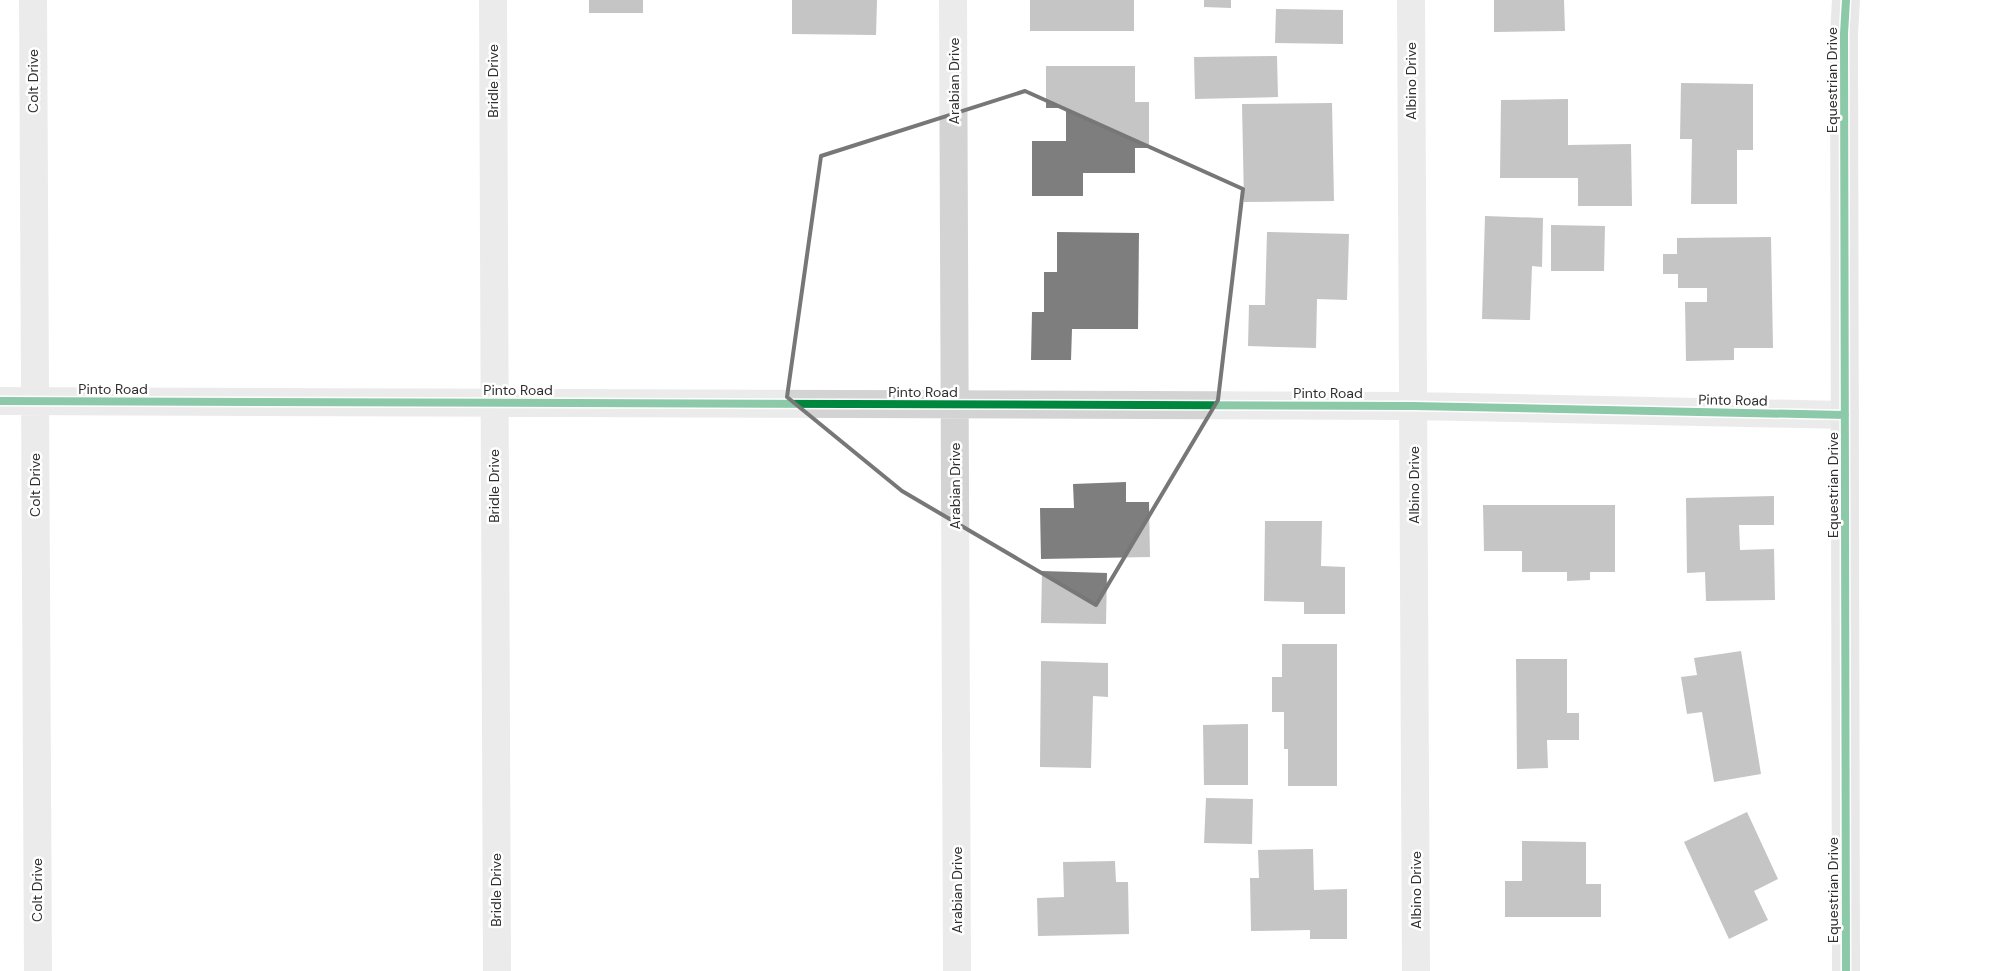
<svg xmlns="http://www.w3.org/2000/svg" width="2016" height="971" font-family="'DM Sans',sans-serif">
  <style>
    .building { fill: #7e7e7e }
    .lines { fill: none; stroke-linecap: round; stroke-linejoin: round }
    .street { stroke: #d3d3d3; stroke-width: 28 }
    .secondary { stroke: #ccc; stroke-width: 28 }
    .cycleway-casing { stroke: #fff; stroke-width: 11 }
    .cycleway { stroke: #00873e; stroke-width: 8 }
    .marked { fill: none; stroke: #777; stroke-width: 4; stroke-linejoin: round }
    .labels { text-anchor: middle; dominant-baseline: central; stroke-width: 5; stroke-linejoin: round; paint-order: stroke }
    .street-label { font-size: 14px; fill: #2e2e2e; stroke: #fff }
  </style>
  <rect width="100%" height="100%" fill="#fff"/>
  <path class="building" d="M589 0H643V13H589Z
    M792 0H877L876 35 792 34Z
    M1030 0H1134V31H1030Z
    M1204 0H1231V8L1204 7Z
    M1494 0H1564L1565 31 1494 32Z
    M1276 9 1343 10V44L1275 43Z
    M1277 56 1278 97 1195 99 1194 57Z
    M1046 66H1135V102H1149V148H1135V173H1083V196H1032V141H1066V108H1046Z
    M1681 83 1753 84V150H1737V204H1691L1692 139H1680Z
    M1568 99V145L1631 144 1632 206H1578V178H1500L1501 100Z
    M1332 103 1334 201 1244 202 1242 104Z
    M1485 216 1543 218 1542 267 1532 266 1530 320 1482 319Z
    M1551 225 1605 226 1604 271H1551Z
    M1057 232 1139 233 1138 329H1072L1071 360H1031L1032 312H1044V272H1057Z
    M1267 232 1349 234 1347 300 1317 299 1316 348 1248 346 1249 305H1265Z
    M1771 237 1773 348H1734V360L1686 361 1685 302H1707V288H1678V274H1663V254H1677V238Z
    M1126 482V502H1149L1150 557 1041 559 1040 508H1074L1073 484Z
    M1774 496V525H1739L1740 550 1774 549 1775 600 1706 601 1705 572 1687 573 1686 498Z
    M1483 505H1615V572H1590V580L1567 581V572H1522V551H1484Z
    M1265 521H1322L1321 566 1345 567V614H1304V602L1264 601Z
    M1042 571 1107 573 1106 624 1041 623Z
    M1282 644H1337V786H1288V749H1284V712H1272V677H1282Z
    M1741 651 1761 774 1714 782 1702 712 1687 714 1681 677 1697 675 1694 658Z
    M1516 659H1567V713H1579V740H1547L1548 768 1517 769Z
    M1041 661 1108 663V697L1093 696 1091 768 1040 767Z
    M1248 724V785H1204L1203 725Z
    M1206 798 1253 799 1252 844 1204 843Z
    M1747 812 1778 879 1754 891 1768 920 1729 939 1684 842Z
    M1522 841 1586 842V884H1601V917H1505V881H1522Z
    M1313 849 1314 890 1347 889V939H1310V930L1251 931 1250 878H1259L1258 850Z
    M1115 861 1116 882H1128L1129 934 1038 936 1037 898 1064 897 1063 862Z"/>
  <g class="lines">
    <path class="street" d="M33 0 38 971
      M493 0 497 971
      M953 0 957 971
      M1411 0 1416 971
      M0 401 1413 406 1845 415"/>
    <path class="secondary" d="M1846 971 1844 34 1846 0"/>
    <g class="cycleway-casing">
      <path id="cycleway" d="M0 401 1413 406 1845 415
        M1846 971 1844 34 1846 0"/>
    </g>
    <use href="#cycleway" class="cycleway"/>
  </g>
  <path d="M0 0H2016V971H0ZM1025 91 1243 189 1218 400 1096 605 902 491 787 397 821 156Z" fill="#fff" fill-opacity=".55" fill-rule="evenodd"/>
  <path class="marked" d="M1025 91 1243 189 1218 400 1096 605 902 491 787 397 821 156Z"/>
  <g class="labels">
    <g class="street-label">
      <text transform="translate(1832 80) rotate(-90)">Equestrian Drive</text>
      <text transform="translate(33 81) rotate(-90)">Colt Drive</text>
      <text transform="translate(493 81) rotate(-90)">Bridle Drive</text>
      <text transform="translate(954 81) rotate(-90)">Arabian Drive</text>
      <text transform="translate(1411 81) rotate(-90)">Albino Drive</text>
      <text x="113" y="389">Pinto Road</text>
      <text x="518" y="390">Pinto Road</text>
      <text x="923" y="392">Pinto Road</text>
      <text x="1328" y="393">Pinto Road</text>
      <text transform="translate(1733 400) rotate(1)">Pinto Road</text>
      <text transform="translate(35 485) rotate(-90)">Colt Drive</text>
      <text transform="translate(1414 485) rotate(-90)">Albino Drive</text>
      <text transform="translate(1833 485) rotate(-90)">Equestrian Drive</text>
      <text transform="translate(494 486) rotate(-90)">Bridle Drive</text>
      <text transform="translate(955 486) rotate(-90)">Arabian Drive</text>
      <text transform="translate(37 890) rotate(-90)">Colt Drive</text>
      <text transform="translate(496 890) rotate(-90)">Bridle Drive</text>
      <text transform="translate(957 890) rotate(-90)">Arabian Drive</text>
      <text transform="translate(1416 890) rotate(-90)">Albino Drive</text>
      <text transform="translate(1833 890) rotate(-90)">Equestrian Drive</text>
    </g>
  </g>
</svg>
